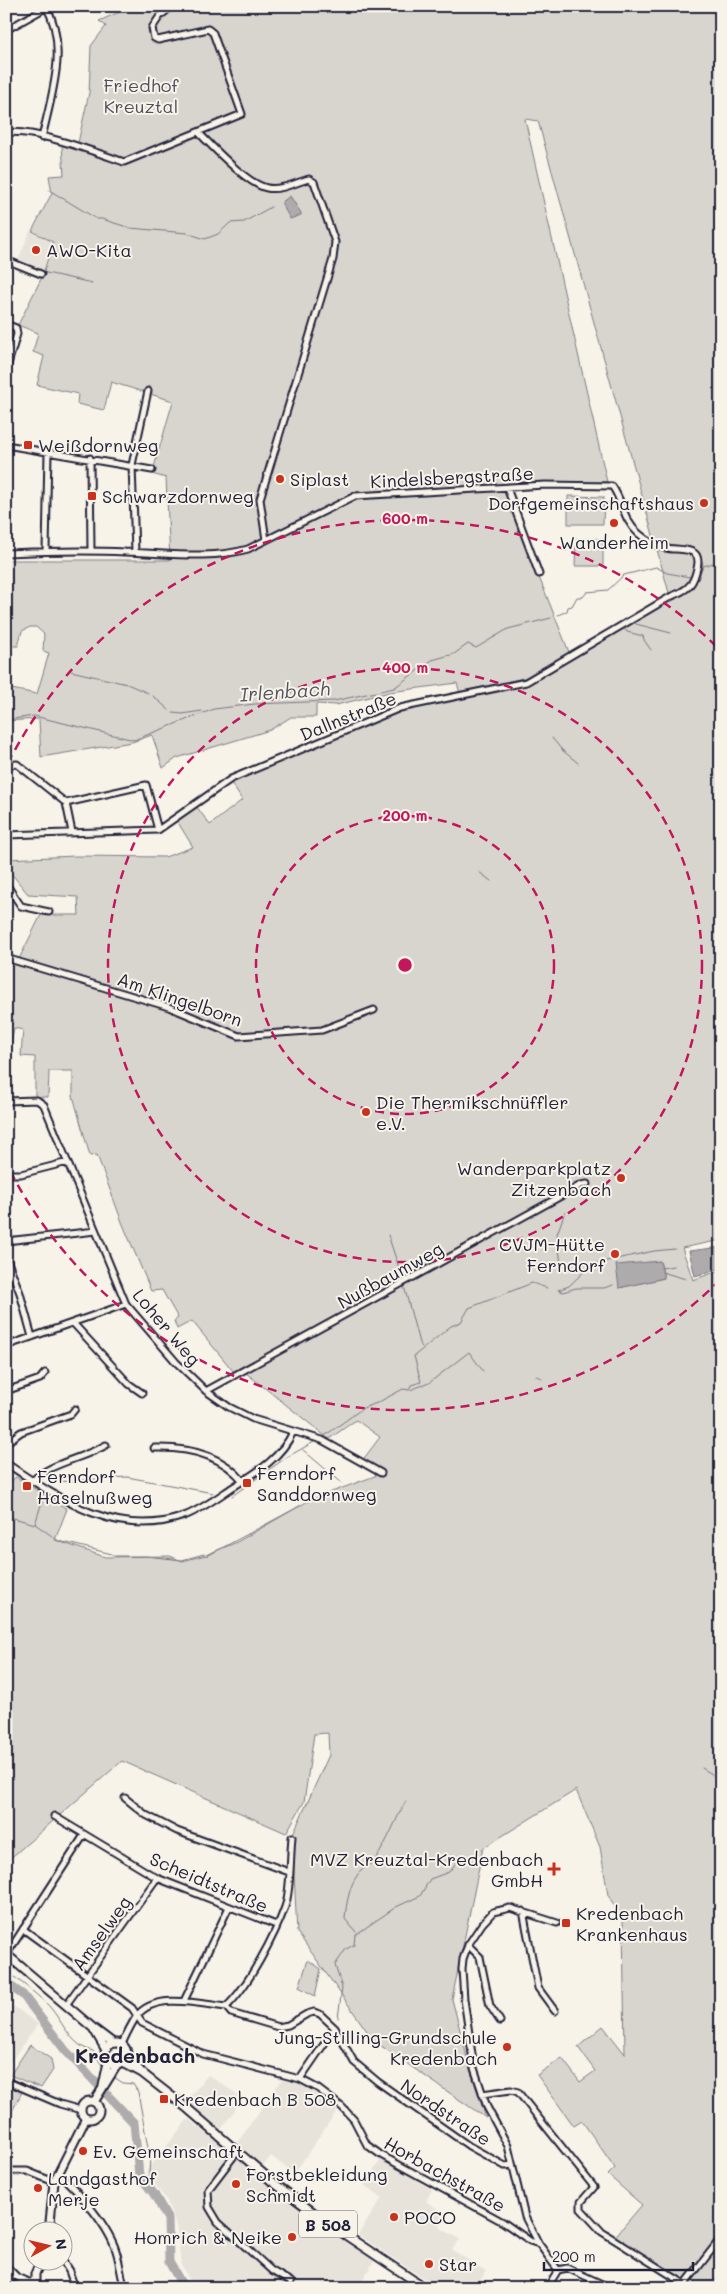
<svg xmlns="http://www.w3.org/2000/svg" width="727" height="2294" font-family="Mali,sans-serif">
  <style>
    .built { fill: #e7e3db }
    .green { fill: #d8d5cf; stroke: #7d7c85; fill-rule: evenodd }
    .water { fill: #aeabad; stroke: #76747f }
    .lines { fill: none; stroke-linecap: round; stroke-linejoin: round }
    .stream { stroke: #76747f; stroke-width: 1 }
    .river { stroke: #aeabad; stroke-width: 9 }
    .minor-casing { stroke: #22223b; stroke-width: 9 }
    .major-casing { stroke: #22223b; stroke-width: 11 }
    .minor { stroke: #f7f3e8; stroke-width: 5 }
    .major { stroke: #f7f3e8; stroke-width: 7 }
    .ring { fill: none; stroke: #c2185b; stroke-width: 2.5; stroke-dasharray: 9 6 }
    .poi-dot { fill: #c8321e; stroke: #f7f3e8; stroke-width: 2 }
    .labels { text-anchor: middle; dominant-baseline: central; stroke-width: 4; stroke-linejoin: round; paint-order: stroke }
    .shield { fill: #f7f3e8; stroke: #62616f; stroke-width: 1 }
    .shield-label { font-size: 16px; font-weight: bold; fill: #22223b }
    .park-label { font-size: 18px; fill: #504f60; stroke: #f7f3e8 }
    .poi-label { font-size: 18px; fill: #22223b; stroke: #f7f3e8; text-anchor: start }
    .street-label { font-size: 18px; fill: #22223b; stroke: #f7f3e8 }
    .water-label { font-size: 19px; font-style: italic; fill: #535263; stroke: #f7f3e8 }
    .quarter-label { font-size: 20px; font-weight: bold; fill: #22223b; stroke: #f7f3e8 }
    .centre { fill: #c2185b; stroke: #f7f3e8; stroke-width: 2.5 }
    .ring-label { font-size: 15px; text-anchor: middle; font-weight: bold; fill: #c2185b; stroke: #f7f3e8; stroke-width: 4; stroke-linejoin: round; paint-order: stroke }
  </style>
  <rect width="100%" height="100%" fill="#f7f3e8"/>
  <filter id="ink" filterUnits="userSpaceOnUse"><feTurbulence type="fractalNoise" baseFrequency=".02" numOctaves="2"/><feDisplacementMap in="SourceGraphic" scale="10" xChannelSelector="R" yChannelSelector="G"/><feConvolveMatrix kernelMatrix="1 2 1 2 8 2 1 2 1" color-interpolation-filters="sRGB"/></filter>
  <g filter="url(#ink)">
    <path class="built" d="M30 231 52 242 43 271 21 262 19 258Z
      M6 2001 38 2024 6 2068Z
      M286 2074 338 2109 294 2174 271 2156 263 2166 236 2144Z
      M208 2075 243 2098 220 2131 187 2100Z
      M188 2119 230 2151 282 2197 374 2261 358 2288H198L189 2279 181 2265 176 2225 167 2201 146 2172Z
      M382 2158 432 2190 426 2201 445 2214 439 2227 460 2239 452 2250 486 2271 476 2288H438L358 2235 382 2198 364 2185Z"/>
    <path class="green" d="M133 6H721V1240L682 1248 693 1280 721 1270V2264L713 2288H692L612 2240 642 2205 608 2175 615 2168 582 2121 574 2126 537 2075 562 2058 580 2082 595 2071 578 2047 603 2026 625 2054 623 1920 608 1895 600 1847 576 1790 483 1848 452 1999 470 2069 486 2118 374 2041 297 1932 292 1836 329 1755 328 1733 314 1734 304 1802 286 1833 122 1761 6 1862V1485L16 1477 67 1509 55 1540 105 1557 170 1556 182 1561 206 1555 237 1542 310 1500 383 1473 362 1461 380 1437 356 1420 329 1439 246 1373 238 1377 192 1321 177 1329 174 1321 178 1318 162 1290 151 1291 122 1222 97 1155 90 1156 73 1096V1071H49L48 1097H35V1057L21 1056 23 1030 14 1028 6 1073V955L19 959 41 915H79L78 897 28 894 6 867V859L76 856 165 857 193 847 174 816 194 803 210 825 242 800 228 778 398 705 396 713 460 693 457 683 390 692 336 705 316 704V717H291L270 730 177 758 163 768 152 735 132 742 41 757 39 719 6 721V688L37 694 49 653 43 651 44 634 36 627H30L22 631 18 646H6V560H170L166 478 152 474 173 401 111 382 104 410 77 404 78 394 37 385 44 356 33 352 38 333 18 325 42 277 53 242 32 231 52 193 49 176 64 175 62 145 78 143 89 93 91 46 106 26 99 21ZM525 119 538 121 671 600 571 657 503 487 607 482ZM660 1261 664 1278 619 1288Z
      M568 496 604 497 603 524H568Z
      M576 539H603V566H575Z
      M308 1960 321 1969 315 1996 299 1987Z
      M30 2045 51 2059 53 2070 41 2088 10 2075Z
      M6 2085 22 2092 6 2123Z"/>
    <path class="water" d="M290 196 301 213V215L290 219 282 204V202Z
      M721 1247V1268L695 1276 689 1251Z
      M660 1261 664 1278 619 1288 616 1265Z"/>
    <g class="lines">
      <path class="stream" d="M54 12 72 6
        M49 190 97 219H102L130 228 187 233 205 239 218 234 230 223 244 222 271 207
        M42 272 92 283
        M639 531 652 540
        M680 547 692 548 697 551
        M700 554 703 566
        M698 578 703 566 721 561
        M558 615 567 611 568 607 572 606 577 597H583L587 592 608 590 624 575 656 567 667 573 690 577
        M624 628 627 632 643 636 644 640 651 650
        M569 660 634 622 636 624 671 633
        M71 671 127 684 148 693
        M153 696 169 710
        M405 703 524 678 567 654
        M173 713 182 714 202 711
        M6 720 34 716 134 740 214 709 255 704 334 701 394 688 432 660 454 654 468 644 476 648 508 629 551 618
        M552 738 562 750 578 763
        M479 872 491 881
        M388 1235 403 1280
        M661 1268 674 1266
        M562 1272 557 1234 565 1212
        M662 1272 686 1279
        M404 1286 419 1343 422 1347
        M558 1290 569 1286 592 1264 654 1251 675 1249
        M559 1290 563 1292 576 1288H604L613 1285
        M536 1376 542 1378
        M410 1390 429 1383 469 1352 483 1371
        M323 1437 363 1408 377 1403 403 1389 409 1390 411 1385 421 1382 414 1356 451 1326 461 1322 469 1308 532 1283 547 1288
        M303 1450 342 1483
        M55 1482 127 1477 213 1493
        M232 1496 287 1457 314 1442
        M6 1516 35 1524 43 1499
        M35 1524 59 1541 112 1554 114 1556H146L182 1560 204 1554
        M207 1556 300 1506
        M702 1768 712 1774 721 1787
        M356 1932 345 1919C346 1904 350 1879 363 1869 368 1865 372 1865 375 1860 388 1841 395 1820 406 1801
        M6 1971C20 1981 33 1991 46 2003 62 2018 69 2046 93 2051L103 2067
        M338 2018 342 1988 335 1965 346 1949 354 1945 355 1935 396 1907 420 1896 430 1879 449 1872 458 1860 466 1861 473 1855
        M114 2077 123 2083 133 2084 138 2092 150 2159 148 2187"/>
      <path class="river" d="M6 1983 23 1995 65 2050 134 2123 139 2175 154 2194 168 2219 169 2262 184 2288"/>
      <g class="minor-casing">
        <path id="minor" d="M6 30 47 7
          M198 132C212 146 248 185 267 188 280 191 297 182 309 179L314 182 335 242 333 259 260 499 266 540
          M6 133C31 128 98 153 124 162L242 114 213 33 208 29 158 40 154 38 152 28 160 16 172 6
          M42 138C51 96 69 47 46 6
          M6 260 41 274
          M6 324 16 328 17 334 6 371
          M6 445 152 470
          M90 458 91 550
          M507 488 539 574
          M46 551 48 452
          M135 552 132 465 148 391
          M6 553C46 551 86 550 125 552 165 553 209 560 248 549L355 496 545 485 612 486C623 501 623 520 638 533 646 540 655 546 665 548 682 551 705 545 696 572 692 588 684 591 670 597L526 682 400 708 231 779 158 830 6 835
          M6 765 17 764 66 803 72 832
          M66 803 146 785 158 830
          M6 884 21 906 49 912
          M6 958 169 1007 239 1036 322 1030 374 1010
          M6 1101 37 1100 44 1105 126 1304 176 1362 206 1391 229 1407 253 1419 322 1440 381 1473
          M6 1174H21L68 1162
          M6 1241 96 1231
          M6 1257 20 1293 32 1337
          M73 1323 129 1384 142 1393
          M6 1346 126 1304
          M6 1391 40 1379 45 1373
          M206 1391 581 1185 587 1184
          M6 1443 21 1432 71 1414 75 1409
          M154 1448C187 1447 221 1454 243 1481
          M6 1463C59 1499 118 1540 184 1516 201 1510 218 1497 233 1487 257 1472 281 1458 293 1432
          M32 1481C52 1462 82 1459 106 1445
          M125 1798 146 1815 177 1831 289 1872
          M54 1816 157 1878 276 1925
          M523 1911 538 1988 555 2011
          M557 1923 510 1908 493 1912 482 1924 468 1945 463 1959 462 1969 464 1999 474 2068 487 2107 508 2146 525 2217 539 2244 558 2270
          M23 1929 132 2008 142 2023 203 2054 300 2079 317 2088 342 2107 354 2120 367 2145 381 2155 503 2222 530 2241 539 2244
          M468 1945 480 1957 490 2006 500 2021
          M7 1954 84 1835
          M184 2001 229 1907
          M66 2005 157 1878
          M226 2007 231 2013 278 2027 288 2025 307 2014 314 2012 320 2014 335 2028 354 2062 378 2082 469 2146 505 2166 512 2165
          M226 2007C248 1987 275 1935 285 1907 291 1890 290 1856 292 1837
          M122 2044C126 2035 131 2025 136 2017 154 1991 201 2004 226 2007
          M300 2079 335 2028
          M6 2081 60 2104 81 2110
          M482 2094 511 2090 518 2092 594 2187 581 2202V2209L602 2232 691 2288
          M237 2152 208 2190 209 2207 218 2222 272 2271 291 2282
          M6 2171H27L54 2182
          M58 2173C78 2191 110 2227 117 2254 120 2265 121 2277 125 2288
          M718 2190 721 2197
          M62 2260 69 2271 75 2288
          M6 2266 17 2277 26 2281
          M558 2270 567 2268 611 2288
          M6 2286 35 2281
          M547 2288 558 2270
          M682 2288 721 2238"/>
      </g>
      <g class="major-casing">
        <path id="major" d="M6 1954 93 2028 113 2043
          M93 2028 106 2050
          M105 2054a11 11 0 1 1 22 0a11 11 0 1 1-22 0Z
          M127 2056 142 2073 188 2109 274 2183 329 2224 425 2288
          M123 2063 142 2073
          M103 2086 108 2062
          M81 2110a9 9 0 1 1 18 0a9 9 0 1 1-18 0Z
          M94 2102 117 2065
          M49 2232 54 2182 86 2118
          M35 2288V2274L40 2262"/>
      </g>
      <use href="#minor" class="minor"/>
      <use href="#major" class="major"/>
    </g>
  </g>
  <g class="ring">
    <circle cx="405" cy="965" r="149"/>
    <circle cx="405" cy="965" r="297"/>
    <path d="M720 1280A446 446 0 0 1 8 1167M8 763A446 446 0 0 1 720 650"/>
  </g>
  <g class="poi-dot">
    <circle cx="36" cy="250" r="5"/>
    <rect x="23" y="440" width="10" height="10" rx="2.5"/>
    <circle cx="280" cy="479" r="5"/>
    <rect x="87" y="491" width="10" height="10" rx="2.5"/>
    <circle cx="704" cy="503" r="5"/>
    <circle cx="614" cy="523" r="5"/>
    <circle cx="366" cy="1112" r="5"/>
    <circle cx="621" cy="1178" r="5"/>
    <circle cx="615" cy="1254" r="5"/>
    <rect x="242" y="1478" width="10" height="10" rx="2.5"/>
    <rect x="22" y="1481" width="10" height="10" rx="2.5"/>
    <path d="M551.5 1861.5h5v5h5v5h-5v5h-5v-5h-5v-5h5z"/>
    <rect x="561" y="1918" width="10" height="10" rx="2.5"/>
    <circle cx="507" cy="2047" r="5"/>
    <rect x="159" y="2094" width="10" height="10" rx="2.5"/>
    <circle cx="83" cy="2151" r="5"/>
    <circle cx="236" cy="2184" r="5"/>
    <circle cx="38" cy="2188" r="5"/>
    <circle cx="394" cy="2217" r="5"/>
    <circle cx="292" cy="2237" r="5"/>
    <circle cx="429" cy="2264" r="5"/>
  </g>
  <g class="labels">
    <rect class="shield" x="299" y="2210.5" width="58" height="27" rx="4"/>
    <g class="shield-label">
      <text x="328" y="2224">B 508</text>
    </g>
    <g class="park-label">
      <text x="141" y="85">Friedhof<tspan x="141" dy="21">Kreuztal</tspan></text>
    </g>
    <g class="poi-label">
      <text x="46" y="250">AWO-Kita</text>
      <text x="38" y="445">Weißdornweg</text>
      <text x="290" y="479">Siplast</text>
      <text x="102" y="496">Schwarzdornweg</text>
      <text x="694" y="503" text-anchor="end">Dorfgemeinschaftshaus</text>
      <text x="614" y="542" text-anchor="middle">Wanderheim</text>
      <text x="376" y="1102">Die Thermikschnüffler<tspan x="376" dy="21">e.V.</tspan></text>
      <text x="611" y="1168" text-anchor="end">Wanderparkplatz<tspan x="611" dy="21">Zitzenbach</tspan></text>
      <text x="605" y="1244" text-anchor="end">CVJM-Hütte<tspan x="605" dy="21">Ferndorf</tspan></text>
      <text x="257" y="1473">Ferndorf<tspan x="257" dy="21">Sanddornweg</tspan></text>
      <text x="37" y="1476">Ferndorf<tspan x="37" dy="21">Haselnußweg</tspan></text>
      <text x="543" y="1859" text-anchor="end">MVZ Kreuztal-Kredenbach<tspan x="543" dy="21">GmbH</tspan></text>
      <text x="576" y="1913">Kredenbach<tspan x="576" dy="21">Krankenhaus</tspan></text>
      <text x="497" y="2037" text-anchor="end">Jung-Stilling-Grundschule<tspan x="497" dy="21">Kredenbach</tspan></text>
      <text x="174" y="2099">Kredenbach B 508</text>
      <text x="93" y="2151">Ev. Gemeinschaft</text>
      <text x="246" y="2174">Forstbekleidung<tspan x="246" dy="21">Schmidt</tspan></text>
      <text x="48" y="2178">Landgasthof<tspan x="48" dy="21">Merje</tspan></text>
      <text x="404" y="2217">POCO</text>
      <text x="282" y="2237" text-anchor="end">Homrich &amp; Neike</text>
      <text x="439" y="2264">Star</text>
    </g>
    <g class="street-label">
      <text transform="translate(452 477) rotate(-3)">Kindelsbergstraße</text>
      <text transform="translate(348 716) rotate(-22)">Dallnstraße</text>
      <text transform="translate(180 999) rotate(19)">Am Klingelborn</text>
      <text transform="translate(390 1275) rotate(-29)">Nußbaumweg</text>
      <text transform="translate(167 1327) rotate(50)">Loher Weg</text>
      <text transform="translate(209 1882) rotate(23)">Scheidtstraße</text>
      <text transform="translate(101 1933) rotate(-54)">Amselweg</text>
      <text transform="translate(446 2112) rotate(34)">Nordstraße</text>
      <text transform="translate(445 2174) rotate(29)">Horbachstraße</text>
    </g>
    <g class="water-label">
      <text transform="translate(285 691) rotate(-4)">Irlenbach</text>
    </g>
    <g class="quarter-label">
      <text x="135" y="2055">Kredenbach</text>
    </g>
  </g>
  <circle cx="405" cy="965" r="8" class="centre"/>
  <g class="ring-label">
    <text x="405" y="524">600 m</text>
    <text x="405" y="673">400 m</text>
    <text x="405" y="821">200 m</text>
  </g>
  <rect width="727" height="2294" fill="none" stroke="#f7f3e8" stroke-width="25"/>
  <rect x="12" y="12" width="702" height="2269" fill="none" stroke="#22223b" stroke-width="2" filter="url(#ink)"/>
  <g transform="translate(48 2246) rotate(82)"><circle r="24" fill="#f7f3e8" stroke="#a29fa3"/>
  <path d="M0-4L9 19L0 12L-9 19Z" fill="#c8321e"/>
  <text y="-8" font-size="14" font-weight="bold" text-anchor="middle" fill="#22223b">N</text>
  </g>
  <path d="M544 2262v8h149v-8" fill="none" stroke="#22223b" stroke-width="2.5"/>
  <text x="552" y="2262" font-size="15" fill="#22223b" stroke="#f7f3e8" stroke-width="4" paint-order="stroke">200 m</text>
</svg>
